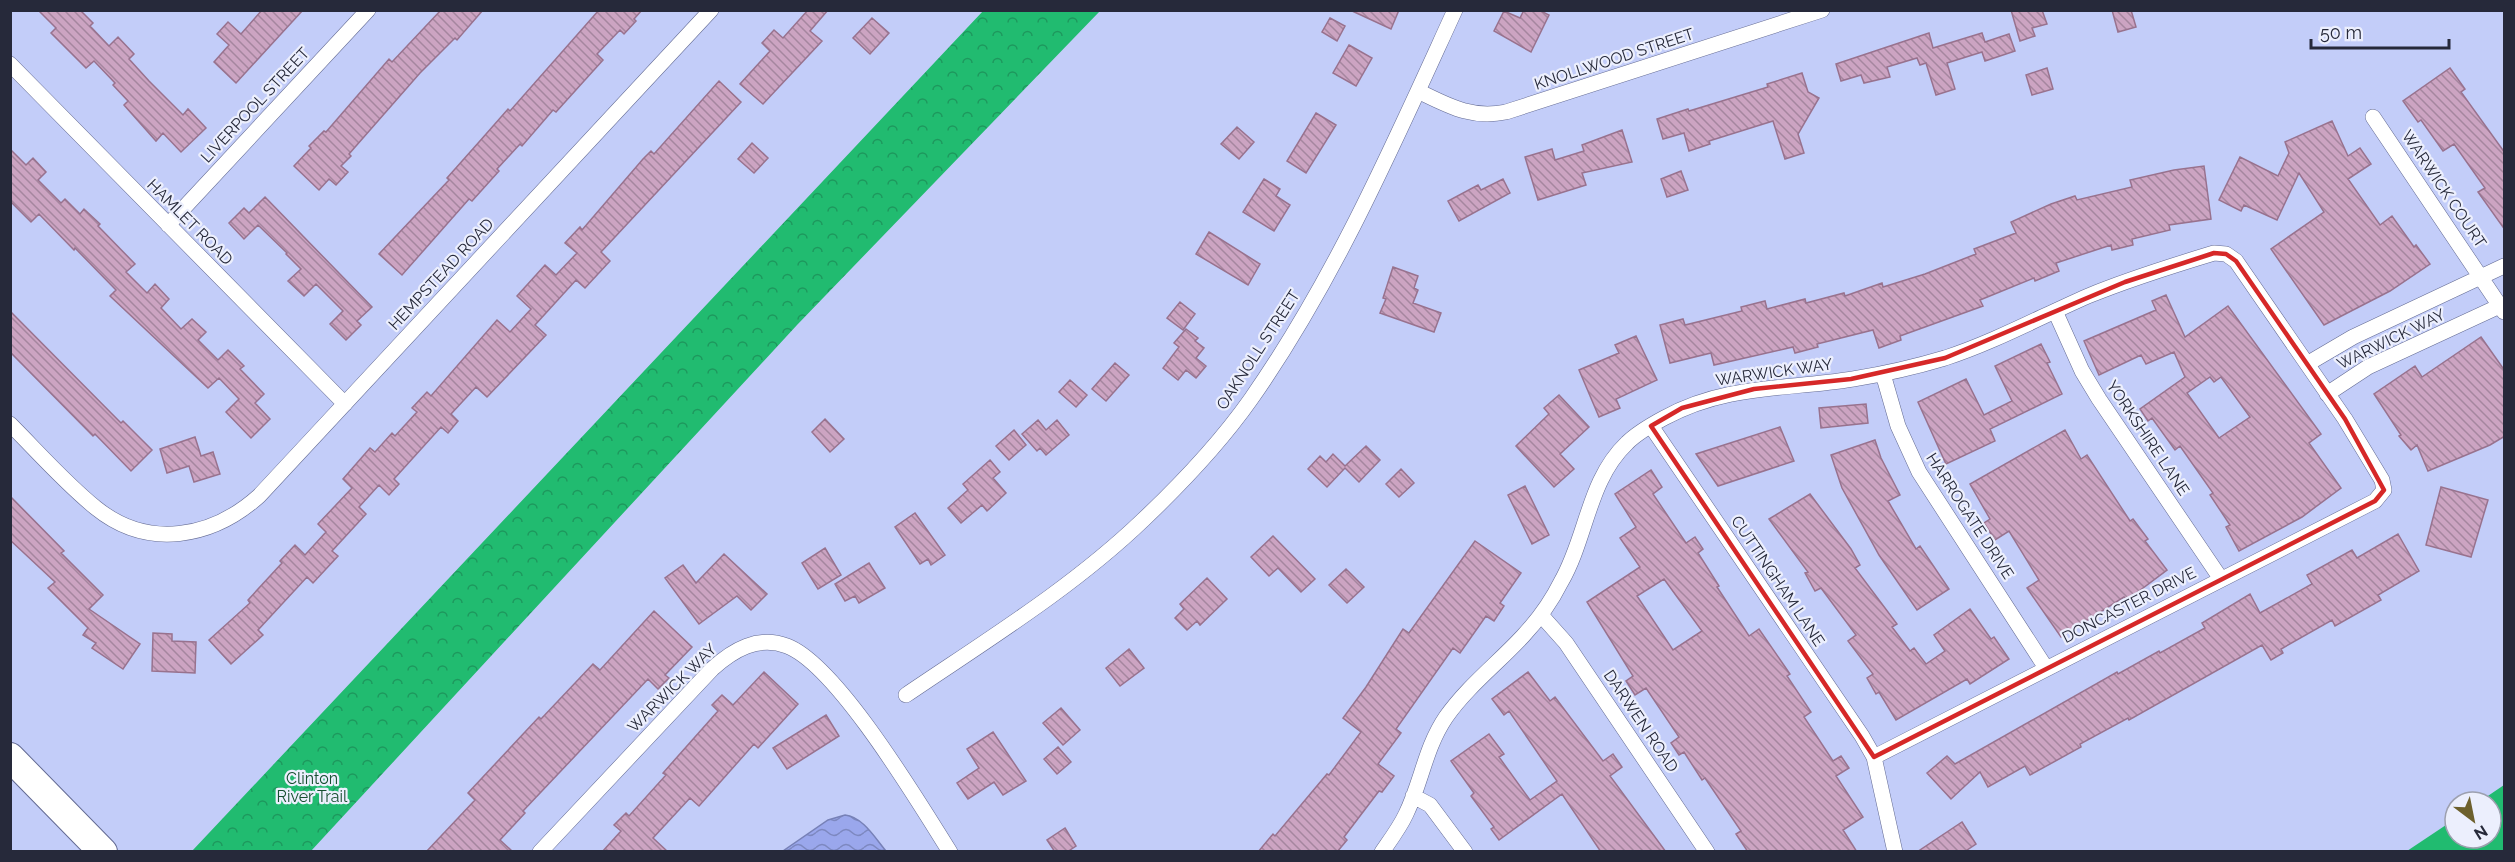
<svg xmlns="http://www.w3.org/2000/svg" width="2515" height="862" font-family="Raleway,sans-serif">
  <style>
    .park { fill: url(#park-crowns) }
    .pitch { fill: #21bb70 }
    .water { fill: url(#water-waves); stroke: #7781b7; stroke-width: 1.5 }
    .building { fill: url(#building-back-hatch); stroke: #98728e; stroke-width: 1.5; fill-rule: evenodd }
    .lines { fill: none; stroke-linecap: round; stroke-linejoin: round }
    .street-casing { stroke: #636a92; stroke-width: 16 }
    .highway-casing { stroke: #636a92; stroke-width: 30 }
    .street { stroke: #fff; stroke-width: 15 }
    .highway { stroke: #fff; stroke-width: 28 }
    .marked { fill: none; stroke: #d62828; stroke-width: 4.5; stroke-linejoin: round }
    .labels { text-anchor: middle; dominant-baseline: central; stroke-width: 4.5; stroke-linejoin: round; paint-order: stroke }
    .street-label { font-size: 16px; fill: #26293a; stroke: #eceffd }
    .park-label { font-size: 16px; fill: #164f30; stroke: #eceffd }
  </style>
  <defs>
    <pattern id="park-crowns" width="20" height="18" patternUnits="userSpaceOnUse" patternTransform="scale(1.5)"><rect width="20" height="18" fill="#21bb70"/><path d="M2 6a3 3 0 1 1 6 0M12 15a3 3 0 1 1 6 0" fill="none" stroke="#1d985d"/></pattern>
    <pattern id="water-waves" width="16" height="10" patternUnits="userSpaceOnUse" patternTransform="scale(1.5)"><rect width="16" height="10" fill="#9aa7ec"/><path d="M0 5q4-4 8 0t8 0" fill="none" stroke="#7d88c0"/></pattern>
    <pattern id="building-back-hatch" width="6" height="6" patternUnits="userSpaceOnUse" patternTransform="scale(1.5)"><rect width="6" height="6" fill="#cca4c2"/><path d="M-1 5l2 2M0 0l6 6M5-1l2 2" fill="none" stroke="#a5869f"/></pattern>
  </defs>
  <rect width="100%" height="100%" fill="#c3cdf9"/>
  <path class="park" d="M983 11H1100L797 325 311 851H192Z"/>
  <path class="pitch" d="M2504 785V851H2407L2455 819V838H2491V802H2479Z"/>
  <path class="water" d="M845 815C863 817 875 838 886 851H783L828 820Z"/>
  <path class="building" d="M38 10H80L93 23 90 26 109 46 118 37 134 54 129 59 149 81 183 115 188 109 206 128 181 152 163 133 156 141 124 105 128 101 113 85 115 83 94 61 86 68 51 33 56 28Z
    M262 10H303L236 83 214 62 229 45 217 34 228 22 241 34Z
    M441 10H483L457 40 455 38 420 73 349 154 351 156 341 166 348 172 336 185 329 179 319 190 294 166 311 148 309 146 324 131 326 132 389 59 392 62Z
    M599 10H642L634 19 636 21 624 34 620 30 597 54 603 60 556 112 553 110 522 146 520 144 497 169 499 171 472 201 469 199 402 275 379 254 449 180 447 178 479 142 508 109 510 111Z
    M808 10H828L810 31 822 41 763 104 740 84 770 51 762 43 774 30 783 38Z
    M1350 10H1399L1391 29Z
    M1524 10H1539L1549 15 1531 52 1494 31 1504 11 1520 18Z
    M2011 10H2042L2047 24 2032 28 2035 36 2020 41Z
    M2112 10H2131L2136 27 2118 32Z
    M872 18 889 33 870 54 853 38Z
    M1330 18 1345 26 1337 41 1322 32Z
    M1929 33 1933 48 1982 33 1985 42 2009 34 2015 51 1985 61 1982 52 1947 63 1955 89 1936 95 1926 63 1920 65 1917 58 1887 67 1890 77 1864 83 1861 75 1841 81 1836 64Z
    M1349 45 1372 58 1356 86 1333 73Z
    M2047 68 2053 89 2032 95 2026 75Z
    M2450 68 2465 89 2461 92 2505 153V230L2478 192 2485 188 2454 144 2443 151 2421 120 2418 122 2403 101Z
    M1802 73 1808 92 1819 98 1798 134 1804 153 1785 159 1773 121 1709 141 1710 144 1689 151 1684 133 1663 139 1657 119 1688 109 1689 111 1768 87 1767 84Z
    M719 81 741 102 601 252 610 261 585 288 576 280 535 325 546 335 487 397 476 387 451 414 458 421 448 433 441 427 394 479 399 484 389 495 379 485 359 507 366 514 332 551 338 556 313 583 307 577 258 630 263 635 231 664 209 640 250 603 248 600 282 563 280 561 295 545 305 555 326 532 318 524 352 488 343 479 370 448 375 452 392 433 395 436 417 412 412 408 427 392 431 396 497 320 510 332 531 309 517 296 545 265 556 275 577 253 565 243 580 227 582 230 643 159 651 151 654 154Z
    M1316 113 1336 125 1306 173 1287 161Z
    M2332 121 2348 156 2360 148 2371 164 2348 179 2380 225 2392 216 2414 247 2416 245 2430 264 2390 291 2324 325 2271 249 2324 212 2299 173 2277 220 2244 205 2241 211 2219 200 2240 157 2278 176 2289 153 2285 142Z
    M1237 127 1254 142 1239 159 1221 144Z
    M1622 130 1632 162 1582 173 1586 185 1538 200 1525 157 1552 149 1555 160 1584 151 1582 145Z
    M752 143 768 158 754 173 738 159Z
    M10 149 26 165 33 158 46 172 38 180 61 203 65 199 80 214 84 209 100 224 98 226 135 264 126 272 147 293 155 284 169 299 161 308 181 329 192 319 206 332 198 340 218 360 228 350 244 366 240 369 264 394 255 403 270 419 251 438 226 412 239 399 219 378 208 388 110 296 116 290 75 248 74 250 39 214 31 222 10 201Z
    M2204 166 2211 219 2169 225 2170 230 2132 239 2133 245 2112 250 2111 245 2056 263 2059 271 2035 281 2034 278 1980 300 1983 306 1900 336 1901 340 1879 348 1873 330 1817 344 1818 347 1795 353 1793 347 1714 365 1711 353 1670 363 1660 325 1683 319 1685 325 1742 311 1741 307 1765 301 1767 309 1805 299 1806 303 1844 293 1845 296 1882 283 1883 287 1925 274 1976 254 1974 249 2016 233 2011 222 2051 204 2075 196 2077 200 2132 187 2130 180 2174 170Z
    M1681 171 1688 190 1667 197 1661 179Z
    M1264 179 1280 189 1276 196 1290 205 1274 231 1243 212Z
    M1503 179 1510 193 1459 221 1448 201 1478 185 1481 190Z
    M265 197 372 307 357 321 361 325 346 340 330 324 343 311 316 284 304 296 288 281 301 269 286 254 287 253 258 225 244 239 229 223 244 208 249 213Z
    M1209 232 1260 264 1248 285 1196 254Z
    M1393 267 1418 276 1414 288 1418 290 1413 303 1441 313 1434 332 1380 313 1386 299 1383 298Z
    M2166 295 2185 337 2228 306 2321 434 2309 443 2341 488 2302 517 2239 551 2226 527 2230 525 2210 495 2213 493 2180 446 2175 450 2152 418 2148 421 2140 409 2185 377 2174 352 2146 364 2141 355 2099 375 2084 341 2156 310 2152 301ZM2210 377 2214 382 2221 377 2250 417 2219 438 2187 393Z
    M1180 302 1195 314 1183 330 1167 318Z
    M10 311 121 423 123 421 152 450 131 471 95 434 93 436 10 352Z
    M1186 329 1198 338 1195 341 1204 348 1196 358 1206 366 1196 378 1186 370 1178 380 1163 368 1179 347 1174 343Z
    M1636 336 1657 380 1616 399 1620 408 1599 417 1579 370 1619 353 1615 345Z
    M2481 337 2505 371V436L2490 445 2428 471 2417 445 2411 450 2399 436 2401 435 2374 394 2415 366 2422 377Z
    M2041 344 2050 362 2047 363 2062 394 1990 429 1995 441 1946 464 1918 402 1966 379 1984 415 2012 401 1995 366Z
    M1115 363 1129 375 1106 401 1092 389Z
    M1070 380 1087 395 1076 407 1059 392Z
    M1559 395 1589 427 1560 454 1574 469 1554 487 1516 446 1549 414 1544 408Z
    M1866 404 1868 423 1821 428 1819 408Z
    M825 419 844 439 830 452 812 432Z
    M1038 420 1046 430 1057 420 1069 435 1046 455 1040 448 1037 451 1022 434Z
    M1780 427 1794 461 1718 486 1696 454Z
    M1014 430 1026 445 1009 460 996 446Z
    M2065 430 2081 459 2087 455 2130 521 2133 519 2148 539 2145 541 2167 570 2127 600 2124 597 2061 637 2027 588 2039 580 2009 531 1995 540 1984 523 1990 519 1970 484Z
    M195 437 201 456 213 452 220 474 194 482 189 466 167 473 160 449Z
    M1875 440 1881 458 1900 495 1888 501 1916 549 1920 546 1949 589 1917 610 1879 555 1842 488 1831 455Z
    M1366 446 1380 460 1359 482 1345 468 1327 487 1308 469 1320 456 1326 462 1333 454 1345 466Z
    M990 460 1000 472 993 478 1006 493 987 511 982 505 961 523 948 508 968 490 963 484Z
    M1401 469 1414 483 1399 497 1386 484Z
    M1651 470 1662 487 1653 494 1686 543 1695 537 1703 549 1698 553 1719 586 1717 587 1749 636 1759 629 1790 674 1787 676 1811 712 1804 717 1833 761 1841 756 1849 768 1836 776 1863 817 1843 830 1857 852H1748L1736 834 1741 831 1705 778 1702 780 1684 752 1679 755 1671 743 1679 737 1646 688 1635 695 1626 681 1633 676 1587 602 1640 567 1620 538 1636 527 1615 494ZM1664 579 1702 631 1673 650 1637 596Z
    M1525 486 1549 535 1532 544 1508 495Z
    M2441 487 2488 500 2471 557 2426 545Z
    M1810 494 1851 549 1860 565 1855 568 1897 624 1892 627 1910 651 1914 648 1926 664 1945 651 1934 635 1970 609 1991 639 1994 637 2009 659 1970 684 1967 679 1896 720 1879 692 1876 694 1867 678 1873 674 1848 641 1856 635 1821 588 1815 591 1805 573 1808 572 1769 519Z
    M10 496 64 551 61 553 103 595 89 609 140 644 123 669 92 648 96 643 83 635 88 628 48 588 55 582 10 540Z
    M915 513 945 555 931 565 928 559 920 564 895 527Z
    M2398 534 2419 571 2378 595 2381 600 2335 626 2332 620 2281 649 2283 653 2271 660 2262 645 2129 720 2128 718 2080 744 2081 747 2030 775 2025 766 1988 787 1980 772 1951 799 1927 773 1947 756 1955 764 2117 672 2118 674 2159 651 2160 653 2205 628 2202 623 2250 594 2260 613 2312 584 2307 575 2352 550 2357 558Z
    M1273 536 1315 579 1301 592 1278 568 1269 576 1251 557Z
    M1475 541 1521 573 1500 603 1504 606 1494 621 1486 616 1460 653 1453 648 1396 729 1401 733 1378 764 1394 776 1382 792 1379 791 1344 837 1347 840 1337 852H1258L1273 834 1275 836 1327 774 1329 775 1361 732 1343 718 1366 687 1403 629 1409 633Z
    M825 548 841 575 818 589 802 563Z
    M724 554 767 594 751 610 737 596 699 624 665 578 683 565 696 583Z
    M869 563 885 588 859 603 855 596 845 601 835 584Z
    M1346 569 1364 587 1347 603 1329 585Z
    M1207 578 1227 599 1200 625 1197 621 1187 630 1175 618 1184 609 1180 604Z
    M654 611 692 647 665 675 669 678 658 689 648 679 523 811 525 813 500 840 513 852H426L475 800 468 793 539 717 541 719 593 664 600 670Z
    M153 633 172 634V641L196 642 195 673 152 671Z
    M1129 649 1144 668 1120 686 1106 668Z
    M764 672 798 704 758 748 754 744 699 806 690 798 653 838 668 852H602L621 831 614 825 626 813 629 816 666 775 663 773 718 711 712 705 722 695 733 705Z
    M1528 672 1550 701 1555 697 1603 761 1613 754 1622 767 1610 776 1666 852H1601L1562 794 1499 840 1491 829 1494 827 1471 796 1474 793 1451 761 1489 734 1504 754 1499 757 1530 800 1557 781 1509 711 1504 715 1492 699Z
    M1061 708 1080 730 1063 745 1043 723Z
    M826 715 839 736 787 769 773 748Z
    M993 732 1026 781 1003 795 994 782 968 799 957 783 979 768 967 749Z
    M1058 747 1071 762 1057 774 1044 759Z
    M1962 822 1976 844 1964 852H1917Z
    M1065 828 1076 846 1067 852H1055L1047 840Z"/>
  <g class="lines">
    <g class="street-casing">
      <path id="street" d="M10 64 345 404
        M1418 91C1449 106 1471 119 1506 112L1822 10
        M2373 117 2504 312
        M168 225 368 10
        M2055 311 2082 371 2099 399 2221 579
        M2307 364 2353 337 2504 266
        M1883 374 1898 426 1919 472 2046 668
        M2327 394 2368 367 2504 304
        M10 424C38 452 65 483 96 508 148 550 212 538 259 496L711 10
        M1651 426 1862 736 1874 757
        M1541 615 1566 643 1707 852
        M906 695C987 640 1072 588 1143 520 1182 483 1220 443 1251 399 1335 279 1394 143 1455 10
        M1413 796 1430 805 1465 852
        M540 852 712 669C733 650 758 635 787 646 837 665 919 803 950 852
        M1382 852C1391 839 1400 827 1406 814 1422 781 1425 748 1446 717 1468 686 1497 664 1523 636 1538 620 1551 602 1561 582 1587 537 1588 480 1627 443 1637 433 1651 425 1664 418 1726 384 1785 390 1853 379 1884 374 1915 367 1945 358 1994 342 2040 317 2088 296 2129 279 2171 266 2214 253L2226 254 2236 261 2345 419 2382 480 2384 490 2375 501 1874 757 1895 852"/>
    </g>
    <g class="highway-casing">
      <path id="highway" d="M10 757 103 852"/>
    </g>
    <use href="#street" class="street"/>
    <use href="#highway" class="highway"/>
  </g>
  <path class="marked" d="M2214 253 2226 254 2236 261 2345 419 2384 490 2375 501 1874 757 1651 426 1682 408 1754 389 1851 379 1945 358 2125 282Z"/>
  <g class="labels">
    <g class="street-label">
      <text transform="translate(1614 59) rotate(-18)">KNOLLWOOD STREET</text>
      <text transform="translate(255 105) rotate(-47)">LIVERPOOL STREET</text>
      <text transform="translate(2444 189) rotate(56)">WARWICK COURT</text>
      <text transform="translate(190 222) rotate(45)">HAMLET ROAD</text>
      <text transform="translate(441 274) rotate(-47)">HEMPSTEAD ROAD</text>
      <text transform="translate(2391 339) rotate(-26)">WARWICK WAY</text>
      <text transform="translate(1258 350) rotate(-57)">OAKNOLL STREET</text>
      <text transform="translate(1774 372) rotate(-8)">WARWICK WAY</text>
      <text transform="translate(2148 438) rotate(56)">YORKSHIRE LANE</text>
      <text transform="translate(1970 516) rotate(57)">HARROGATE DRIVE</text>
      <text transform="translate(1778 581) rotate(56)">CUTTINGHAM LANE</text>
      <text transform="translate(2129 605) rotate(-27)">DONCASTER DRIVE</text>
      <text transform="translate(672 688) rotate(-45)">WARWICK WAY</text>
      <text transform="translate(1641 721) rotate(56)">DARWEN ROAD</text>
    </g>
    <g class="park-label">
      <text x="312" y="778">Clinton<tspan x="312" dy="18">River Trail</tspan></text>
    </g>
  </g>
  <rect width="2515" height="862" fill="none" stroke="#26293a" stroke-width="24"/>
  <g transform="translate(2473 820) rotate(148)"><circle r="28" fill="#eceffd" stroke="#9da0af" stroke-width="1.5"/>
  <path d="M0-4.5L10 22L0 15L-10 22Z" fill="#6d602d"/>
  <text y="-9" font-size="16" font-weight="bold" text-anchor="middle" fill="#26293a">N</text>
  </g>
  <path d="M2311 39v9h138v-9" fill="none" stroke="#26293a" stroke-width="3"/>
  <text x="2320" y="39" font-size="18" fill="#26293a" stroke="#eceffd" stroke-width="4.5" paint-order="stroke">50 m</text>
</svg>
